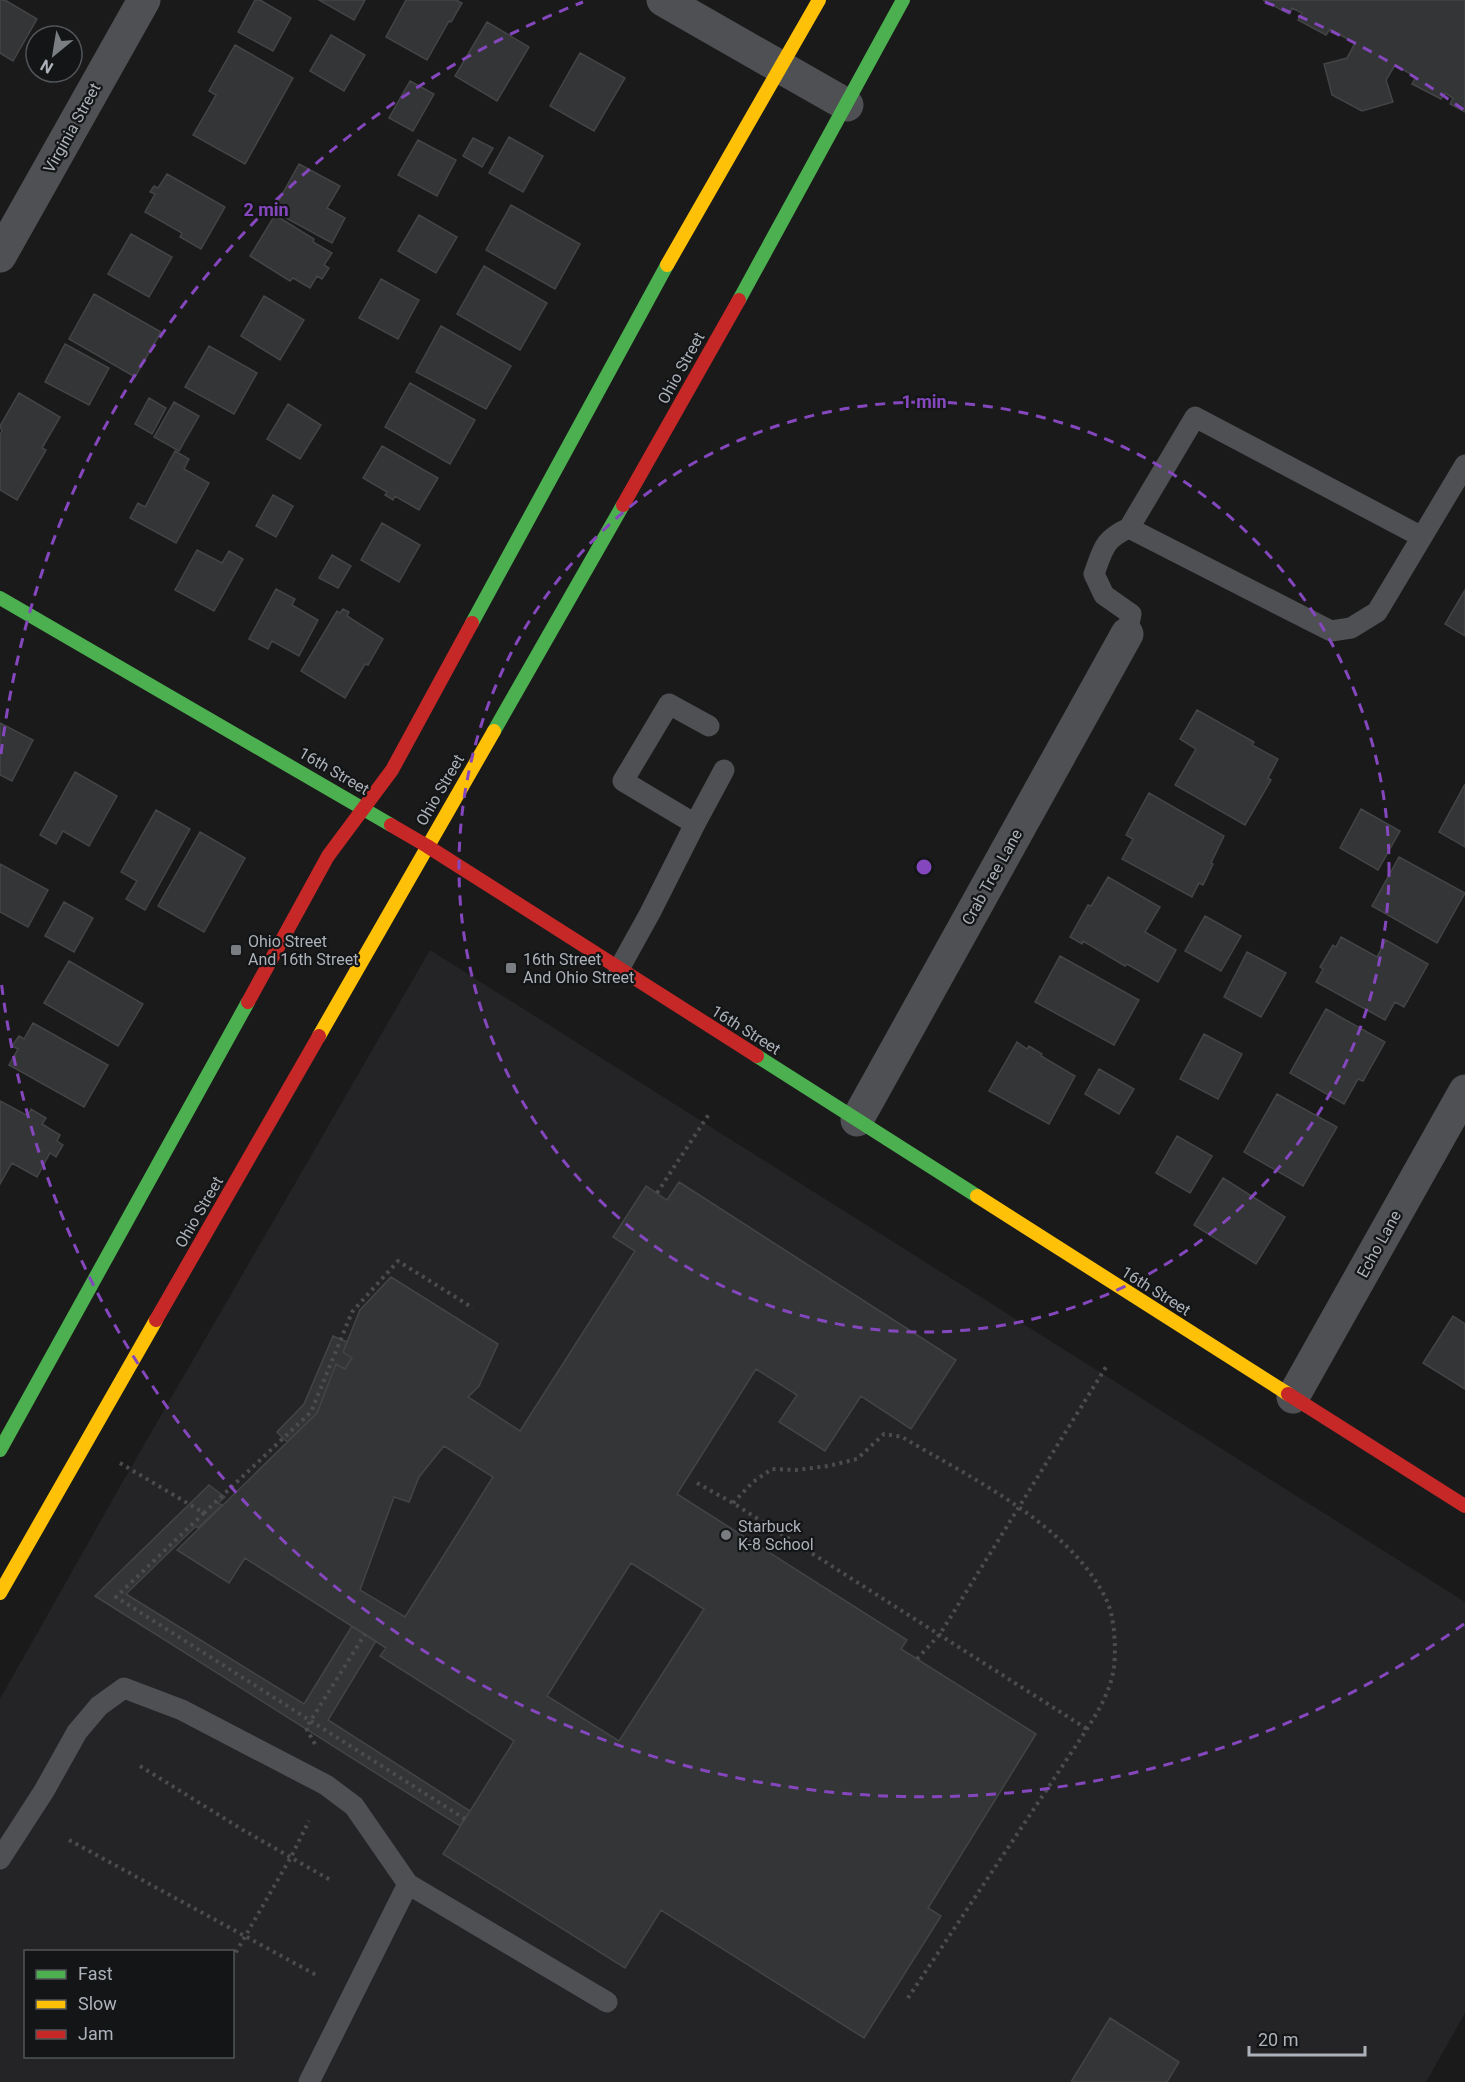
<svg xmlns="http://www.w3.org/2000/svg" width="1465" height="2082" font-family="Roboto,sans-serif">
  <style>
    .built { fill: #242426; fill-rule: evenodd }
    .building { fill: #343536; stroke: #434446; stroke-width: 1.5; fill-rule: evenodd }
    .lines { fill: none; stroke-linecap: round; stroke-linejoin: round }
    .path { stroke: #4a4c4e; stroke-width: 4; stroke-dasharray: 3 4.5; stroke-linecap: butt }
    .lane { stroke: #4f5053; stroke-width: 21 }
    .street { stroke: #4f5053; stroke-width: 33 }
    .fast { stroke: #4caf50; stroke-width: 14 }
    .slow { stroke: #ffc107; stroke-width: 14 }
    .jam { stroke: #c62828; stroke-width: 14 }
    .ring { fill: none; stroke: #8547be; stroke-width: 3; stroke-dasharray: 10 8 }
    .poi-dot { fill: #7a7d82; stroke: #141516; stroke-width: 2 }
    .labels { text-anchor: middle; dominant-baseline: central; stroke-width: 4.5; stroke-linejoin: round; paint-order: stroke }
    .street-label { font-size: 16px; fill: #adb2ba; stroke: #141516 }
    .poi-label { font-size: 16px; fill: #adb2ba; stroke: #141516; text-anchor: start }
    .centre { fill: #8547be; stroke: #141516; stroke-width: 3 }
    .ring-label { font-size: 18px; text-anchor: middle; font-weight: bold; fill: #8547be; stroke: #141516; stroke-width: 4.5; stroke-linejoin: round; paint-order: stroke }
  </style>
  <rect width="100%" height="100%" fill="#1a1a1a"/>
  <path class="built" d="M430 950 1465 1602V2013L1426 2082H0V1699L130 1469ZM26 1952H232V2056H26Z"/>
  <path class="building" d="M0 0H5L37 19 13 61 0 53Z
    M255 0H260L291 18 273 51 238 32Z
    M319 0H365L354 20Z
    M406 0H456L462 3 451 22 449 21 427 60 386 37Z
    M1263 0H1465V112L1450 104 1453 98 1445 93 1441 99 1412 84 1416 77 1395 65 1386 80 1393 102 1362 111 1332 95 1324 64 1347 58 1355 43 1330 29 1326 35 1298 20 1302 13 1292 8 1289 14Z
    M487 22 529 47 497 101 455 76Z
    M331 35 365 55 344 91 310 71Z
    M235 45 293 78 245 164 193 135 216 95 209 91Z
    M580 53 625 78 594 131 550 106Z
    M410 81 434 94 413 131 389 118Z
    M509 137 543 156 523 192 489 173Z
    M473 138 493 148 482 167 463 156Z
    M418 140 456 160 437 196 398 175Z
    M299 164 340 186 327 208 345 218 332 243 273 211Z
    M167 174 225 207 201 249 180 237 182 233 145 212 155 194 150 192 154 186 158 188Z
    M511 205 580 244 555 289 486 250Z
    M275 215 314 239 313 242 332 253 324 265 329 268 322 279 317 276 310 288 293 278 290 281 250 256Z
    M419 215 457 237 436 273 398 251Z
    M131 234 172 257 149 297 108 274Z
    M484 266 547 303 520 350 457 314Z
    M381 279 419 300 398 339 359 318Z
    M94 294 161 332 135 377 69 339Z
    M264 296 304 320 280 360 241 336Z
    M441 326 511 366 486 409 416 372Z
    M65 344 109 368 89 405 45 382Z
    M209 346 257 373 234 414 185 387Z
    M410 383 475 420 450 464 385 427Z
    M19 393 60 417 42 448 46 450 17 500 0 490V435L2 431 0 426Z
    M149 398 166 408 152 434 135 424Z
    M174 402 199 416 179 451 154 437Z
    M288 404 321 425 300 459 267 439Z
    M382 446 438 478 419 510 395 496 393 500 385 495 387 492 363 478Z
    M175 451 189 459 184 469 209 483 176 543 130 518 138 503 145 507Z
    M273 495 293 506 276 537 256 526Z
    M382 523 420 545 399 582 361 560Z
    M197 550 222 563 229 551 243 559 214 611 175 590Z
    M332 555 351 566 338 588 319 578Z
    M276 589 295 599 292 605 318 620 299 656 272 641 268 649 249 639Z
    M1465 590V636L1445 624Z
    M343 609 349 612 347 616 383 639 368 665 365 664 345 698 301 671 337 611 340 613Z
    M1197 710 1254 742 1252 745 1278 759 1268 778 1271 780 1245 825 1175 785 1196 749 1180 739Z
    M0 723 33 740 12 781 0 775Z
    M75 772 117 796 89 846 63 831 56 844 40 835Z
    M1465 784V847L1439 832Z
    M1149 793 1224 836 1211 863 1213 864 1203 885 1199 883 1192 897 1122 859 1133 839 1126 835Z
    M1361 809 1400 831 1378 870 1340 848Z
    M156 810 190 829 145 910 126 899 137 881 121 872Z
    M200 832 245 858 204 932 158 906Z
    M1399 857 1465 893 1437 943 1372 906Z
    M0 864 48 890 28 927 0 912Z
    M1108 877 1160 907 1145 932 1176 950 1158 982 1127 964 1125 966 1083 941 1082 944 1070 937 1088 905 1091 906Z
    M64 902 93 918 74 952 45 936Z
    M1205 916 1241 936 1221 971 1185 951Z
    M1341 937 1377 957 1386 940 1428 964 1404 1007 1395 1002 1385 1020 1316 982 1323 969 1320 967 1333 945 1336 947Z
    M1247 952 1286 973 1261 1017 1224 997Z
    M1060 956 1139 1000 1114 1045 1035 1002Z
    M69 961 143 1004 118 1046 44 1003Z
    M1326 1009 1385 1042 1363 1081 1358 1079 1344 1104 1290 1073Z
    M33 1023 108 1065 84 1107 9 1065 18 1049 12 1046 19 1036 24 1039Z
    M1204 1034 1242 1054 1218 1099 1180 1079Z
    M1017 1042 1027 1049 1029 1046 1042 1054 1041 1056 1075 1076 1049 1124 989 1091Z
    M1099 1069 1134 1089 1119 1114 1085 1094Z
    M1277 1094 1337 1127 1303 1186 1244 1152Z
    M0 1101 28 1116 31 1109 46 1118 42 1124 60 1135 57 1141 63 1145 56 1157 50 1153 37 1177 12 1163 0 1184Z
    M1177 1136 1212 1156 1190 1193 1156 1173Z
    M1223 1178 1285 1217 1256 1264 1194 1225Z
    M679 1182 956 1360 911 1429 861 1396 825 1451 779 1422 797 1395 756 1369 677 1494 907 1640 901 1649 1036 1734 928 1908 941 1916 864 2038 661 1910 625 1968 443 1854 514 1741 380 1656 386 1648 245 1558 229 1583 177 1550 317 1413 336 1364 345 1369 352 1358 343 1352 360 1310 391 1277 498 1344 479 1386 468 1397 520 1431 635 1251 613 1237 646 1186 667 1200ZM444 1446 493 1477 405 1617 360 1590 394 1497 409 1502 419 1477ZM631 1563 704 1609 619 1741 547 1696Z
    M1453 1316 1465 1324V1389L1423 1363Z
    M333 1336 347 1342 343 1352 352 1358 345 1369 336 1364 317 1413 287 1442 277 1432 304 1404Z
    M209 1485 225 1497 218 1503 222 1505 198 1528 196 1526 126 1594 304 1704 352 1626 376 1641 328 1720 470 1811 460 1826 95 1596Z
    M1110 2018 1179 2062 1167 2082H1071Z"/>
  <g class="lines">
    <path class="path" d="M657 1193 709 1114
      M120 1463 204 1513 311 1412 352 1312 398 1261 473 1308
      M697 1483 733 1503 1087 1729
      M733 1503 753 1482 772 1469 796 1470 828 1466 857 1459 884 1434 902 1437C971 1478 1070 1525 1106 1599 1115 1617 1116 1648 1114 1667 1111 1690 1099 1710 1087 1729L908 1998
      M204 1513 116 1597 465 1819
      M917 1659 940 1634 1106 1367
      M315 1744 306 1728 365 1634
      M140 1766 243 1830 332 1881
      M69 1840 318 1976
      M232 1959 291 1857 309 1821"/>
    <path class="lane" d="M1129 528 1195 417 1422 537
      M1127 634 1131 614 1104 595 1094 574C1103 549 1104 539 1129 528L1331 631 1351 628 1377 612 1465 465
      M695 824 724 770
      M619 969 650 913 695 824 623 781 669 704 709 726
      M0 1859 44 1791 77 1732 99 1706 124 1688 182 1710 326 1785 354 1806 408 1884 607 2002
      M309 2082 408 1884"/>
    <path class="street" d="M663 0 847 105
      M0 256 144 0
      M857 1120 1127 634
      M1293 1397 1465 1091"/>
    <path class="fast" d="M739 300 903 0
      M0 598 391 825
      M472 623 667 265
      M494 731 623 505
      M757 1056 977 1196
      M0 1450 248 1002"/>
    <path class="slow" d="M667 265 819 0
      M319 1036 494 731
      M977 1196 1288 1394
      M0 1593 156 1320"/>
    <path class="jam" d="M623 505 739 300
      M391 825 427 846 757 1056
      M248 1002 328 856 392 770 472 623
      M156 1320 319 1036
      M1288 1394 1465 1506"/>
  </g>
  <g class="ring">
    <circle cx="924" cy="867" r="465"/>
    <path d="M1464 1624A930 930 0 0 1 1 980M1 754A930 930 0 0 1 583 2M1265 2A930 930 0 0 1 1464 110"/>
  </g>
  <g class="poi-dot">
    <rect x="230" y="944" width="12" height="12" rx="3"/>
    <rect x="505" y="962" width="12" height="12" rx="3"/>
    <circle cx="726" cy="1535" r="6"/>
  </g>
  <g class="labels">
    <g class="street-label">
      <text transform="translate(72 128) rotate(-61)">Virginia Street</text>
      <text transform="translate(681 368) rotate(-61)">Ohio Street</text>
      <text transform="translate(334 771) rotate(30)">16th Street</text>
      <text transform="translate(440 790) rotate(-60)">Ohio Street</text>
      <text transform="translate(992 877) rotate(-61)">Crab Tree Lane</text>
      <text transform="translate(746 1030) rotate(32)">16th Street</text>
      <text transform="translate(199 1212) rotate(-60)">Ohio Street</text>
      <text transform="translate(1379 1244) rotate(-61)">Echo Lane</text>
      <text transform="translate(1156 1291) rotate(32)">16th Street</text>
    </g>
    <g class="poi-label">
      <text x="248" y="941">Ohio Street<tspan x="248" dy="18">And 16th Street</tspan></text>
      <text x="523" y="959">16th Street<tspan x="523" dy="18">And Ohio Street</tspan></text>
      <text x="738" y="1526">Starbuck<tspan x="738" dy="18">K-8 School</tspan></text>
    </g>
  </g>
  <circle cx="924" cy="867" r="9" class="centre"/>
  <g class="ring-label">
    <text x="266" y="216">2 min</text>
    <text x="924" y="408">1 min</text>
  </g>
  <rect x="24" y="1950" width="210" height="108" fill="#141516" stroke="#515458" stroke-width="1.5"/>
  <rect x="36" y="1970" width="30" height="9" fill="#4caf50" stroke="#515458" stroke-width="1.5"/>
  <text x="78" y="1980" font-size="18" fill="#adb2ba">Fast</text>
  <rect x="36" y="2000" width="30" height="9" fill="#ffc107" stroke="#515458" stroke-width="1.5"/>
  <text x="78" y="2010" font-size="18" fill="#adb2ba">Slow</text>
  <rect x="36" y="2030" width="30" height="9" fill="#c62828" stroke="#515458" stroke-width="1.5"/>
  <text x="78" y="2040" font-size="18" fill="#adb2ba">Jam</text>
  <g transform="translate(54 54) rotate(210)"><circle r="28" fill="#141516" stroke="#515458" stroke-width="1.5"/>
  <path d="M0-4.5L10 22L0 15L-10 22Z" fill="#7a7d82"/>
  <text y="-9" font-size="16" font-weight="bold" text-anchor="middle" fill="#adb2ba">N</text>
  </g>
  <path d="M1249 2046v9h116v-9" fill="none" stroke="#adb2ba" stroke-width="3"/>
  <text x="1258" y="2046" font-size="18" fill="#adb2ba" stroke="#141516" stroke-width="4.5" paint-order="stroke">20 m</text>
</svg>
